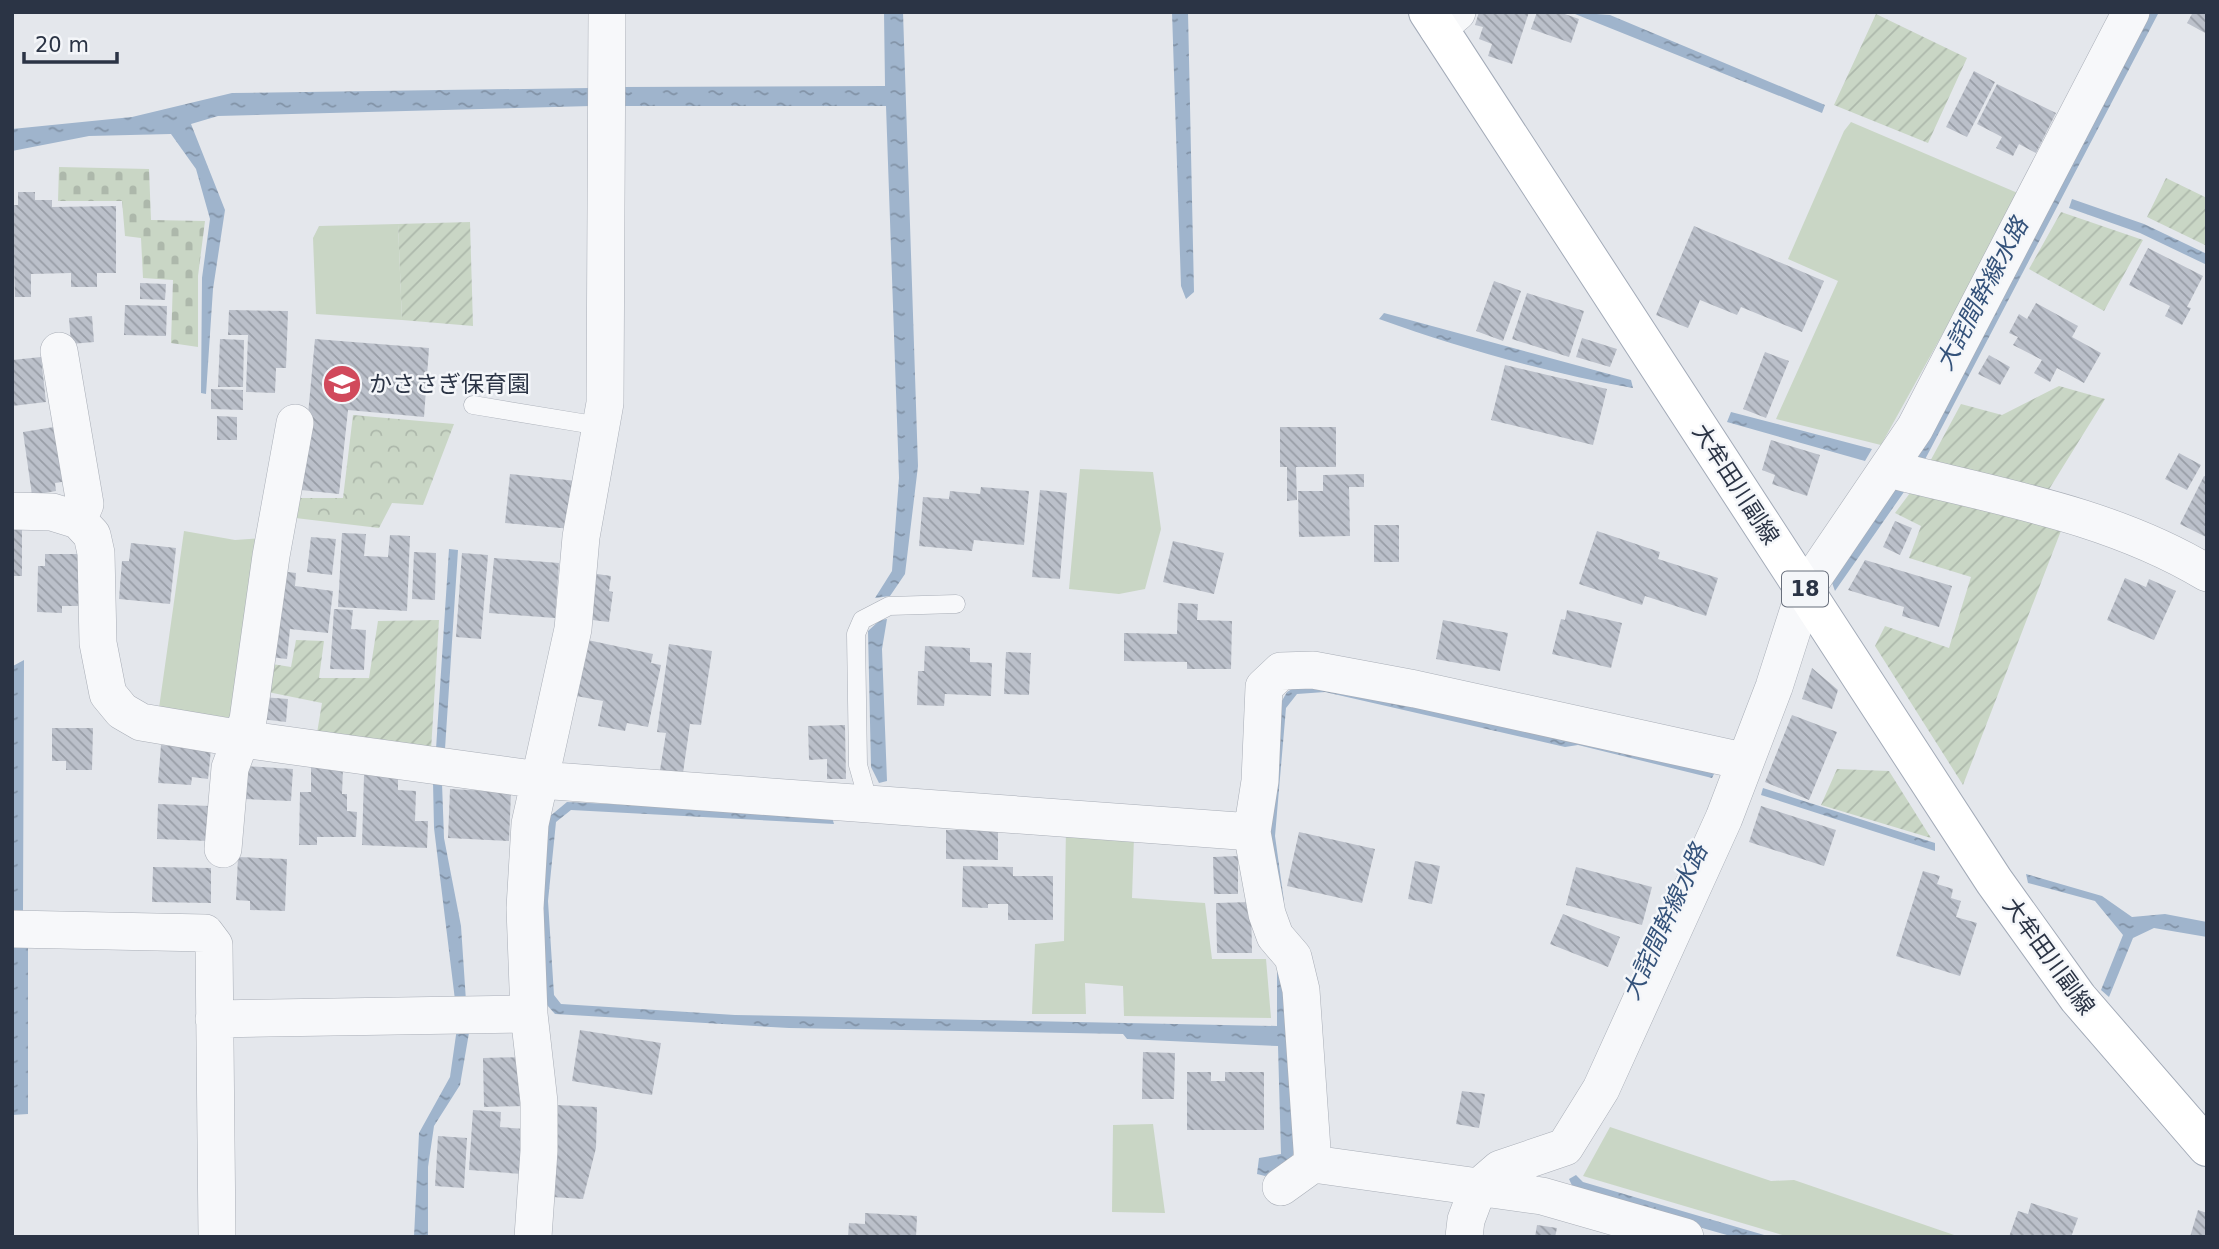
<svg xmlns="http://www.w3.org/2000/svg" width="2219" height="1249" font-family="'DejaVu Sans','Noto Sans JP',sans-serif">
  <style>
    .grass { fill: #c9d6c5 }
    .forest { fill: url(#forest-crowns) }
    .cemetery { fill: url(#cemetery-stones) }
    .garden { fill: url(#garden-furrows) }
    .water { fill: url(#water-ripples) }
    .building { fill: url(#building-back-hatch) }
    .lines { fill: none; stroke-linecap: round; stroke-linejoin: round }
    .lane-casing { stroke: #a9aeb7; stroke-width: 19 }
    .street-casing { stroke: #a9aeb7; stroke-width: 38 }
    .primary-casing { stroke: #a3abb8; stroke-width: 40 }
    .lane { stroke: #f7f8fa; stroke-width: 18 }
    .street { stroke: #f7f8fa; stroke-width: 37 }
    .primary { stroke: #fff; stroke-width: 38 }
    .labels { text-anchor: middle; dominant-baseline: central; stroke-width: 5; stroke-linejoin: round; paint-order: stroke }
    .shield { fill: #f4f6f9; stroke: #676e7b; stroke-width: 2 }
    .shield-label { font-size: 21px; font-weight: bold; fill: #2b3445 }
    .poi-label { font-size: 23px; fill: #2b3445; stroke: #f4f6f9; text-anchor: start }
    .street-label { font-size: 23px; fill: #2b3445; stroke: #f4f6f9 }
    .water-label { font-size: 24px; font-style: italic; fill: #34527a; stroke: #f4f6f9 }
  </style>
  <defs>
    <pattern id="forest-crowns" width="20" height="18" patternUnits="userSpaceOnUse" patternTransform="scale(1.75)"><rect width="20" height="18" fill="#c9d6c5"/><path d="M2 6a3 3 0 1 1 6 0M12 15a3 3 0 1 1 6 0" fill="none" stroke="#adb8ab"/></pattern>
    <pattern id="cemetery-stones" width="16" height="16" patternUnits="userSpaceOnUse" patternTransform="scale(1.75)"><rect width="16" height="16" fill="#c9d6c5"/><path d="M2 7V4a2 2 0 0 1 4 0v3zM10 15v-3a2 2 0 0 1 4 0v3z" fill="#adb8ab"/></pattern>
    <pattern id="garden-furrows" width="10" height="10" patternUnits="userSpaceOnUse" patternTransform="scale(1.75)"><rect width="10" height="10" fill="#c9d6c5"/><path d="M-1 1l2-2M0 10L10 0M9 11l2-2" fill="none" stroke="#adb8ab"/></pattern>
    <pattern id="water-ripples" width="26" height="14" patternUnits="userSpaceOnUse" patternTransform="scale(1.75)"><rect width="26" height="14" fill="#9fb4cc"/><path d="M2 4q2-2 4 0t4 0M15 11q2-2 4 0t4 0" fill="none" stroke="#8293a7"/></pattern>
    <pattern id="building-back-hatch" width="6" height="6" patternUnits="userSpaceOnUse" patternTransform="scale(1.75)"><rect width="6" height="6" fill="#bbc0ca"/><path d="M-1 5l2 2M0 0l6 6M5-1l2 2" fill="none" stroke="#989da6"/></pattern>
  </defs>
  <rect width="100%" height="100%" fill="#e4e7ec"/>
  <path class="grass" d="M1851 122 2020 194 1881 445 1776 419 1838 281 1788 259 1844 131Z
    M398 224 402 320 316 314 313 238 319 226Z
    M1080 469 1153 472 1161 529 1145 589 1119 594 1069 589Z
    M184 531 235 540 263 538 239 719 159 708Z
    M1066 829 1134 837 1132 898 1205 903 1212 959H1266L1271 1018 1124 1016 1123 986 1085 983 1086 1014H1032L1035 944 1064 941Z
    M1153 1124 1165 1213 1112 1212 1113 1125Z
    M1610 1127 1771 1181 1794 1180 1960 1237H1789L1583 1176Z"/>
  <path class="forest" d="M353 415 454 424 423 505 392 503 379 528 287 517 290 498H343Z"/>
  <path class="cemetery" d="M59 167 149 169 151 220 205 221 198 276V347L171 343 173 280 143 278 141 238 125 236 122 201H58Z"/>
  <path class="garden" d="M1876 14 1967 58 1928 143 1834 105Z
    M2166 178 2207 198V246L2147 217Z
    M2061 212 2143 240 2104 311 2029 269Z
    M470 222 473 326 402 320 398 224Z
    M2059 386 2105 399 2043 499 1927 467 1961 404 2002 415Z
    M1916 485 2064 523 1963 785 1875 646 1885 626 1949 648 1971 577 1909 558 1921 526 1895 513Z
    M439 620 431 750 317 733 322 703 263 691 266 663 291 667 296 640 324 641 319 678H369L378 621Z
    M1837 769 1889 771 1931 838 1821 805Z"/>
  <path class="water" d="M884 12H903L918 466 905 574 890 596 875 598 892 571 899 478 886 106H619L620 87 885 86Z
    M1172 12H1188L1194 292 1186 299 1181 286Z
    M1570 12 1610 15 1825 105 1822 113Z
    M2147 12H2159L1920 469 1835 591 1831 580Z
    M590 88 591 106 218 116 191 124 225 210 213 289 206 394 201 393 202 278 210 219 196 169 171 134 89 136 12 151V129L132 117 232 93Z
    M2072 199 2144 224 2207 254V265L2140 233 2069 208Z
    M1384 313 1631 380 1633 388C1548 373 1460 348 1379 319Z
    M1731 412 1872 449 1865 461 1727 422Z
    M449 549 458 550 445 749H436Z
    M887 619 882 649 887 781 879 783 871 767 868 631 880 620Z
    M24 660 23 911H12L13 666Z
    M1300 684H1324L1715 772 1712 778 1578 745 1565 747 1325 692 1297 694 1286 708 1275 836 1284 901 1273 896 1266 836 1279 706 1287 692Z
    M433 782 442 783 444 838 461 926 466 1001 455 1000 434 828Z
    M1763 788 1935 843V851L1761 795Z
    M567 802 831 814 834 824 571 810 556 822 548 901 554 995 561 1004 735 1015 1277 1026V971L1288 975 1296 1147 1288 1167 1265 1176 1257 1174 1259 1158 1281 1154 1278 1046 1127 1039 1123 1034 789 1028 555 1014 547 1005 541 904 549 817Z
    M2026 874 2102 896 2132 917 2165 914 2207 922V937L2154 928 2133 938 2109 997 2101 990 2123 935 2095 901 2028 883Z
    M19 945 28 946V1114L12 1115V948Z
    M470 1027 460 1085 434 1126 428 1167V1237H414L419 1133 450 1077 457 1028Z
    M1576 1175 1583 1182 1771 1237H1734L1575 1192 1569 1179Z"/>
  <path class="building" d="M1479 12H1529L1512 64 1488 56 1492 44 1479 39 1483 27 1475 25Z
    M1537 12H1559L1579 19 1571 43 1531 29Z
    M2193 12H2207V34L2187 23Z
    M1974 71 1995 82 1967 137 1946 127Z
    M1997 84 2056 113 2036 153 2019 144 2013 156 1996 148 2002 137 1977 124Z
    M18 192H35V200H52V207L116 206V273H97V287H71V273L31 274V297H15L12 205H18Z
    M1694 226 1824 281 1802 332 1741 307 1737 315 1700 300 1688 328 1656 315Z
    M2148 248 2203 276 2187 307 2191 308 2182 325 2165 316 2170 306 2129 285Z
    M1494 281 1521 291 1503 341 1476 331Z
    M140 283 166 284 165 300 140 299Z
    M1527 293 1584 311 1569 357 1512 339Z
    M2036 303 2078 326 2072 337 2101 353 2084 383 2057 368 2050 382 2034 373 2042 360 2013 345 2018 337 2009 333 2019 314 2027 319Z
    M125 305 167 306 166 336 124 335Z
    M229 310 288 311 286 368H276L275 393 246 392 248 335H228Z
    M92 316 94 342 71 344 69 318Z
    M1582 338 1617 349 1610 367 1576 357Z
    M220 339 244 340 243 387H218Z
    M315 339 429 348 424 417 348 410 339 494 301 490Z
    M1765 352 1789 361 1766 418 1743 409Z
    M1989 355 2010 367 2000 385 1978 374Z
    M41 357 46 402 12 406V360Z
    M1505 365 1607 389 1593 445 1491 420Z
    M211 389 243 390V410L211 409Z
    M217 416 237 417V440H217Z
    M60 426 69 481 55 483 56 491 32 495 23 432Z
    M1280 427H1336V467H1296L1297 500 1287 501V467H1280Z
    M1771 440 1820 455 1807 496 1772 484 1775 475 1762 470Z
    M2179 453 2201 465 2187 490 2165 479Z
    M510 474 577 481 572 529 505 523Z
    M1364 474V487H1349L1350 536 1299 537 1298 491H1323V475Z
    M2204 476 2207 477 2206 537 2180 524Z
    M981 487 1029 491 1024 545 974 540 972 551 919 546 923 497 949 499 950 491 980 494Z
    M1040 490 1067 493 1060 579 1032 577Z
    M1895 521 1912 528 1900 555 1883 547Z
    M1374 525H1399V562H1374Z
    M12 530H22V576H12Z
    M1597 531 1660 552 1658 559 1718 578 1706 616 1645 596 1642 605 1579 584Z
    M342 533 366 534 364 556 388 557 390 535 410 536 407 611 338 607Z
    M311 537 336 539 332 575 307 572Z
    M1173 541 1224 553 1214 594 1163 582Z
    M131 543 176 548 170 604 119 599 122 561H129Z
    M414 552 436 553 435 600 412 599Z
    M462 553 488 555 481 639 456 637Z
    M45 554H81L80 606H62V613L37 612 38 566H45Z
    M494 558 559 563 555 618 489 613Z
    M1865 560 1952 586 1939 627 1902 616 1904 607 1848 590Z
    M280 571 296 573 295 586 333 591 328 633 290 629 287 659 269 657Z
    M590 573 611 576 609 591 613 592 609 622 584 619Z
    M2125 578 2146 587 2149 579 2176 591 2154 640 2107 620Z
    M1178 603 1198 604 1197 620 1232 621 1231 669H1187V662L1124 661V633L1177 634Z
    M334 609 353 610 351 629 366 630 364 670 330 669Z
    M1567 610 1622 623 1611 668 1552 654 1561 619 1565 620Z
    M1443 620 1508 633 1500 671 1436 659Z
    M583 639 653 654 651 663 661 665 648 727 627 723 625 731 598 726 603 701 571 695Z
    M669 644 712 651 701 725 690 724 683 773 660 770 666 733 657 732Z
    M925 646 970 648V662L992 663 991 696 945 694 944 706 917 705 918 671H924Z
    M1006 652 1031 653 1029 695 1004 694Z
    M1812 668 1838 690 1832 709 1802 699Z
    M262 697 288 699 286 722 261 719Z
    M1792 715 1837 732 1809 800 1765 782Z
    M845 725 846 779H827V759L809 760 808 726Z
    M52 728H93L92 770H66V761H52Z
    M161 745 211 749 208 779 192 777 191 785 158 783Z
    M244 766 293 769 291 801 243 799Z
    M311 767 343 768 342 794H347V811L357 812 356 837H317V845H299L300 792H311Z
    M364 775 398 776V790L416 791 415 821H428L427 848 362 845Z
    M450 789 511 792 509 841 448 838Z
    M158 804 210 806 209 841 157 839Z
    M1761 806 1836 830 1824 866 1749 842Z
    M946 830H998V860L946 859Z
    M1299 832 1375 849 1362 903 1287 886Z
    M1238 856V894H1214L1213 857Z
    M238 857 287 859 285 911 250 910V901L236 900Z
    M1415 861 1440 866 1432 904 1408 899Z
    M963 866 1013 867V876H1053V920H1008V904H988V908L962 907Z
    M153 867 211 868V903L152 902Z
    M1576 867 1652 887 1642 925 1566 905Z
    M1923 871 1940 876 1937 884 1953 889 1951 898 1961 901 1956 917 1977 923 1960 976 1896 956Z
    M1251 902 1252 953H1217L1216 903Z
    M1563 914 1620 937 1608 967 1550 944Z
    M580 1030 661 1043 652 1095 572 1081Z
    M1143 1052 1175 1053 1174 1099H1142Z
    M523 1057 524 1106 484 1107 483 1058Z
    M1187 1072H1211V1081H1225V1072H1264V1130H1187Z
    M1462 1091 1485 1094 1479 1128 1456 1124Z
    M555 1105 597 1107 596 1148 583 1199 552 1197Z
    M473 1110 501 1112 500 1127 525 1129 522 1174 469 1170Z
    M438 1136 467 1138 464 1188 435 1186Z
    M2031 1203 2078 1218 2071 1237H2009L2018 1211 2028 1214Z
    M2198 1210 2207 1213V1237H2190Z
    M865 1213 917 1216 916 1237H848L849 1223 865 1224Z
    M1537 1225 1557 1228 1555 1237H1535Z"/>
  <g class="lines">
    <g class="lane-casing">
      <path id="lane" d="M473 405 600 426
        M869 804 858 765 856 634 862 620 889 606 956 604"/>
    </g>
    <g class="street-casing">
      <path id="street" d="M1438 28 1457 12
        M59 351 85 504 78 520
        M1889 469C1996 496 2111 515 2207 573
        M12 511 52 512 78 520 92 535 96 553 98 643 108 694 122 711 141 722 242 739 540 780 1252 832 1260 781 1264 687 1281 671 1313 670 1415 689 1743 761
        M1252 832 1267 914 1275 936 1293 957 1301 990 1313 1164 1542 1196 1685 1237
        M223 849 230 768 248 720 271 556 295 423
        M12 929 205 933 214 945 217 1237
        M214 1019 529 1014
        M1281 1187 1313 1164
        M533 1237 539 1151V1102L529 1014 525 908 530 824 573 629 581 537 605 403 607 12
        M1464 1237 1466 1220 1478 1188 1500 1169 1565 1147 1601 1089 1724 818 1774 687 1805 590 1915 428 2131 12"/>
    </g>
    <g class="primary-casing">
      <path id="primary" d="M1428 12 1994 881 2078 998 2207 1147"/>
    </g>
    <use href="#lane" class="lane"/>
    <use href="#street" class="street"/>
    <use href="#primary" class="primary"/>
  </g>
  <defs>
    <g id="school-disc" transform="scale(2.0125)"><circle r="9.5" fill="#d1495b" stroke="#f4f6f9"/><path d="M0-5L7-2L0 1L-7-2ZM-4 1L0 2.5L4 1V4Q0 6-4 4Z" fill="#fff"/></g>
  </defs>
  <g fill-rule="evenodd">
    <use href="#school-disc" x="342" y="384"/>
  </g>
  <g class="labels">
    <rect class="shield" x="1782" y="571.5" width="46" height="35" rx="5"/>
    <g class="shield-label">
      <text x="1805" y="589">18</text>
    </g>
    <g class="poi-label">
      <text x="369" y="384">かささぎ保育園</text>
    </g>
    <g class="street-label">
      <text transform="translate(1736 484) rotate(57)">大牟田川副線</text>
      <text transform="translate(2049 956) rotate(54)">大牟田川副線</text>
    </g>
    <g class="water-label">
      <text transform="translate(1982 294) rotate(-62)">大詫間幹線水路</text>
      <text transform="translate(1665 922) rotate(-65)">大詫間幹線水路</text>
    </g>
  </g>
  <rect width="2219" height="1249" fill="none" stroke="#2b3445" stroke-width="28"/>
  <path d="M24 52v10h93v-10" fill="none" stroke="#2b3445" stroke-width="3.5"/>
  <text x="35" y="52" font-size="21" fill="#2b3445" stroke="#f4f6f9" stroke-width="5" paint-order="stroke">20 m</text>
</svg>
